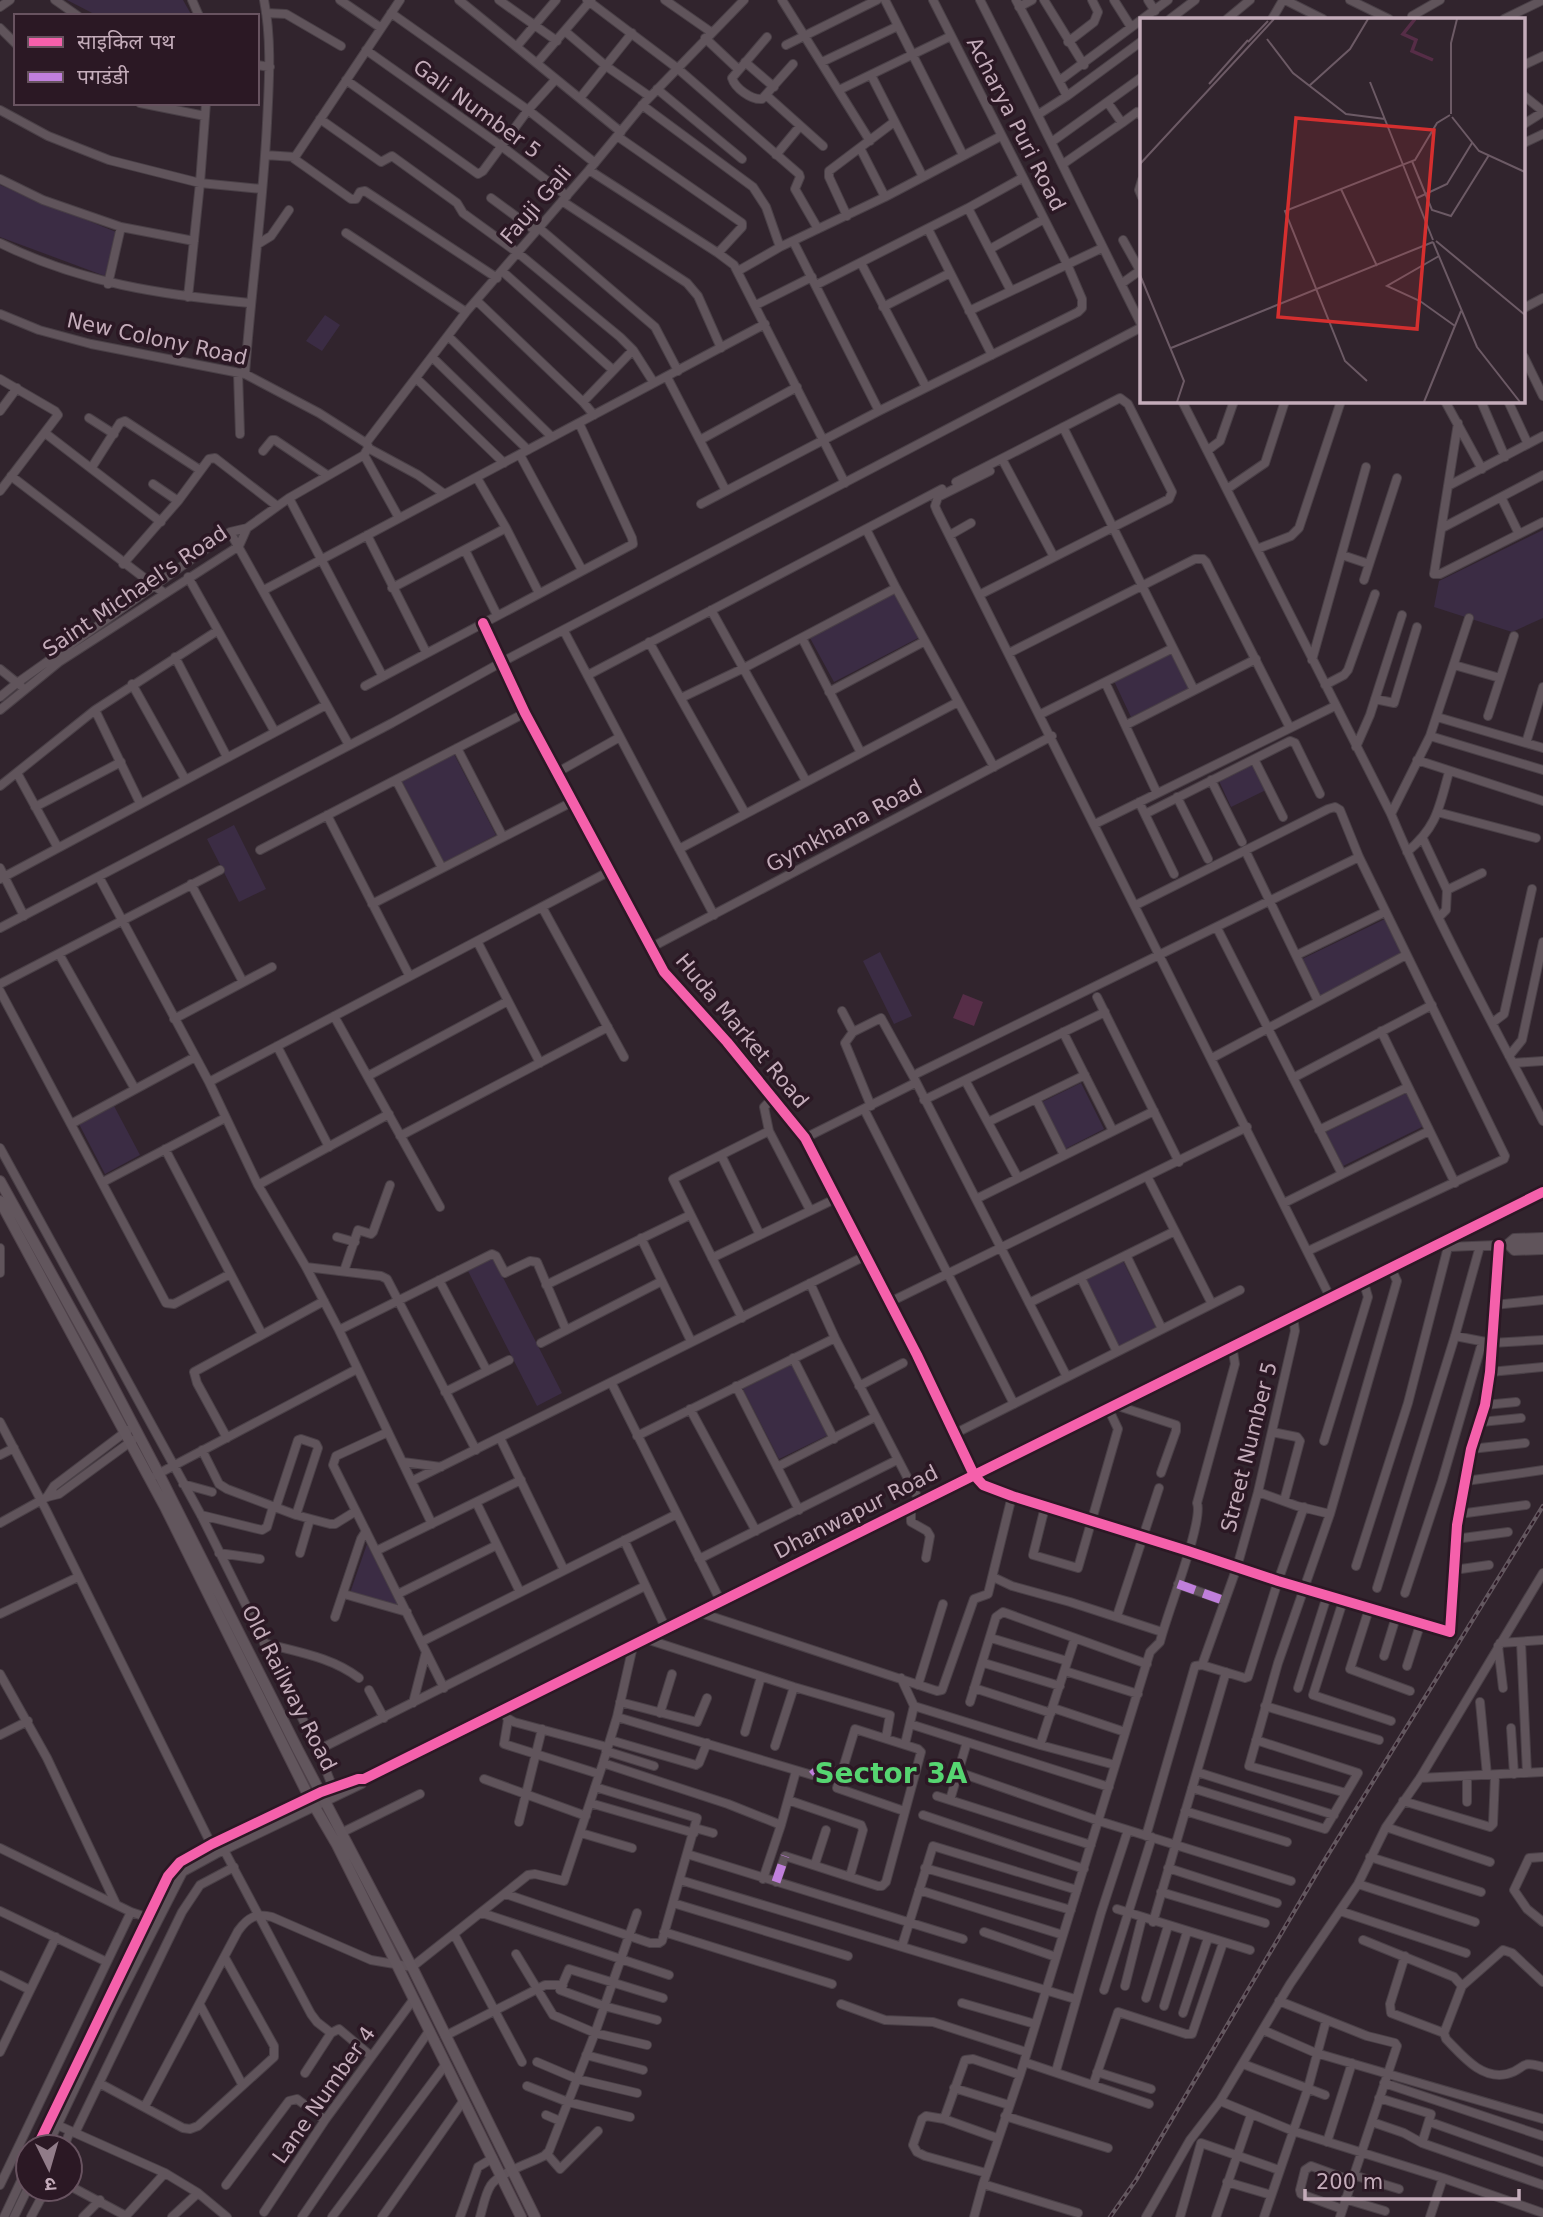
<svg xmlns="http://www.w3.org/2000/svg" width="1543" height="2217" font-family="'DejaVu Sans','Noto Sans Devanagari',sans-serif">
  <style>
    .green { fill: #3b2c44 }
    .water { fill: #562d47 }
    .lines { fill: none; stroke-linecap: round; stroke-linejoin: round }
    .minor-casing { stroke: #4a4047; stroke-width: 10 }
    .major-casing { stroke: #4e4149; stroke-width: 12 }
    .minor { stroke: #60545b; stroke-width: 8 }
    .major { stroke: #62565d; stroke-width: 10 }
    .rail-casing { stroke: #63575f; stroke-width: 4.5 }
    .rail { stroke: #2b1824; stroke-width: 2; stroke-dasharray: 5; stroke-linecap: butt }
    .quiet { stroke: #c07fdc; stroke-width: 9; stroke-dasharray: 18 9; stroke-linecap: butt }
    .cycleway-casing { stroke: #2b1824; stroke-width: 15 }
    .cycleway { stroke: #f560ab; stroke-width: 10 }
    .labels { text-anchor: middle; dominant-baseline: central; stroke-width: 7; stroke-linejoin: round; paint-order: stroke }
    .street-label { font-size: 21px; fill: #c4acba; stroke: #2b1824 }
    .district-label { font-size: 28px; font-weight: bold; fill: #56d571; stroke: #2b1824 }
    .inset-river { fill: none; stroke: #562d47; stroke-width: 3.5 }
    .inset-road { fill: none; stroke: #6c5a65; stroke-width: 2 }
    .view { fill: #d52f2f; fill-opacity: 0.15; stroke: #d52f2f; stroke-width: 3.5 }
    .inset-edge { fill: none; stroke: #c4acba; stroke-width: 3.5 }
  </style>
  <rect width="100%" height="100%" fill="#31242d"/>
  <path class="green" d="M67 0H183L192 16H98Z
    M0 185 116 232 105 276 0 237Z
    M325 315 340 325 322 351 306 341Z
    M1543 530V618L1512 632 1434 607 1439 581Z
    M897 592 920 637 834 682 810 638Z
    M1172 653 1190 688 1131 717 1114 681Z
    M454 754 496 835 444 862 402 781Z
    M1253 764 1266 790 1231 807 1219 781Z
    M234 825 266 889 239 902 207 839Z
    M1385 919 1403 955 1320 996 1302 959Z
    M880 952 912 1016 894 1024 863 961Z
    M1081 1083 1104 1129 1065 1149 1042 1102Z
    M1407 1093 1424 1126 1343 1166 1326 1132Z
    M114 1106 140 1155 105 1174 79 1124Z
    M493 1258 562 1393 537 1406 468 1271Z
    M1123 1261 1156 1328 1118 1347 1085 1280Z
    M793 1364 828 1435 779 1459 743 1389Z
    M367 1544 398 1605 350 1593Z"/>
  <path class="water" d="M963 994 983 1002 974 1026 953 1018Z"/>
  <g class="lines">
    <g class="minor-casing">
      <path id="minor" d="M55 0 78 16
        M192 0 199 16
        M340 0 381 28
        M459 0 621 132
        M499 0 557 41
        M587 0 677 68 799 174 800 177 795 189 818 229
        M665 0 711 32
        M782 0 870 141
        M885 0 963 155
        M980 0C1035 108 1088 218 1142 326
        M1016 0 1067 96 1039 114
        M1044 0 1084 65
        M1114 0 1131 27
        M1148 0 1155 11
        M1285 0 1323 19
        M1350 0 1389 19
        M0 7 10 0
        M1019 7 1032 0
        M266 13 286 14 341 46
        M391 13 528 110 595 163
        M1412 16 1440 0
        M1170 19 1195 0
        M1227 19 1250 0
        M1272 19 1283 0
        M1504 19 1543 0
        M0 28 16 44
        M566 32 606 66 649 96
        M767 37 732 78C735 88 751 100 762 99L793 64
        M705 38 738 69
        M1068 42 1094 22 1098 12 1092 0
        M786 45 877 0
        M517 46 556 0
        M366 50 500 145 567 196
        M745 62 774 87
        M822 62 898 26
        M537 63 591 0
        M257 65 270 67
        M1524 65 1543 56
        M871 75 923 177
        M346 80 478 174 483 171 528 110 556 79
        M1059 81 1168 0
        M657 89 742 159
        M839 90 951 36
        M766 95 823 146
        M1067 96 1142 41
        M1524 96 1543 111
        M580 98 632 33
        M140 103 205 116
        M1108 103 1122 123 1137 112 1142 116
        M642 105 753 187 766 207 780 247
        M0 110 48 136 109 160 200 183 262 189
        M320 119 381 162 392 156 457 203 463 213 518 253 620 337 633 350 654 383
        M1524 124 1543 112
        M617 136 742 223V227L718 253
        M1053 141 1142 77
        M1524 143 1543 134
        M860 148 885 197
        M265 155 295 157 400 0
        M776 155 800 126
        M293 158 351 199H356L360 192 365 191 497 278
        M1063 164 1122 123
        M589 170 718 253 734 265 845 483
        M0 179 43 200 121 227 194 241
        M1142 180 1139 190 1142 197
        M491 198 536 231
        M562 201 687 283 698 296 721 348
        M968 208 1011 291
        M847 216 829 177V171L894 122
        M539 228 655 327 678 371
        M928 229 992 355
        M346 233 466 312
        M1123 240 1142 274
        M793 241 879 411
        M0 243C81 283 162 295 250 303
        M258 244 271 236 289 210
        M990 249 1044 219
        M861 263 926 387
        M502 271 613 370
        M738 271 780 247 885 197 1001 136
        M108 284 121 227
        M1121 284 1142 269
        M816 285 968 208 1022 178
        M188 297 200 183 206 103
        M477 301 583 402 594 415
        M756 305 812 277
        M883 307 950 273
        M1524 308 1543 298
        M969 311 1102 248
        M0 314 39 330 91 344 245 374 319 413 366 443 368 446
        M448 336 552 437
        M432 357 528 450
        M1524 357 1543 396
        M238 373 240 434
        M245 374C251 290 263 207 267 123 269 81 272 41 264 0
        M667 377 726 491
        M0 379 55 411 58 415 0 491
        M417 379 504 463
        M1182 401 1391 814C1435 919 1491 1020 1543 1121
        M1445 401 1482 469
        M1481 401 1505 457
        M1508 401 1528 444
        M583 402 633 350
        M0 411 17 388
        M89 418 114 434
        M1458 423 1434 574H1440L1543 522
        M1063 427 1194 690
        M45 433 161 522
        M700 440 797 387
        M366 443 466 312 589 170 645 102 744 0
        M368 448 418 475 443 493
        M1208 450 1220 441 1234 401
        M263 451 272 440H275L327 475
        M364 455 399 518
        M520 455 582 570
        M1002 459 1054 557
        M92 467 120 423 125 421 200 470
        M990 471 938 497 935 506 937 511 1330 1297
        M11 476 164 593
        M477 478 506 528 539 593
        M956 482 1120 398 1128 404 1172 492 1169 499 981 594
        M153 484 178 501
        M1448 486 1543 436
        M1227 489 1265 463 1285 401
        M1501 497 1519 534
        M289 498 382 675
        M701 504 879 411 1078 312 1082 308V299L1067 264 933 0
        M1442 528 1543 475
        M866 529 896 588 994 767
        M230 532 349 745
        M367 535 426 652
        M950 535 971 523
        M1257 549 1291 536 1299 528 1341 401
        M465 550 497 615
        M1342 555 1369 564
        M123 564 178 501 209 459 215 458 277 506
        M188 577 275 732
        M1364 580 1397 478
        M392 588 506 528
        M264 590 765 324
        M711 610 806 781
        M483 623 525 713 664 972 727 1042 805 1138 917 1355 974 1475 983 1485 1012 1496 1188 1551 1278 1581 1450 1632 1457 1525 1471 1449 1485 1405 1490 1372 1499 1245
        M564 631 714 915
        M802 638 861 753
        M649 642 745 813
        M1009 653 1195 559H1203L1206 562 1290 728
        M175 657 227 757
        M1312 660 1366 467
        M1454 665 1500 678
        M0 669 21 686
        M588 675 942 489
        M1105 682 1157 793
        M132 684 185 779
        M1325 685 1344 675 1348 670 1375 594
        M365 686 633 544 632 538 579 423
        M829 692 925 641
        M0 697 17 683 230 532 247 528 289 498 364 455 368 448
        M681 698 744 668 896 588
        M1375 699 1394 703 1417 627
        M0 710 59 662 239 546 247 528
        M95 710 140 803
        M1041 714 1173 648
        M1488 716 1514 636
        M1437 717 1543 748
        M1126 725 1256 659
        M1430 736 1543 770
        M1526 743 1543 687
        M1356 747 1370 715 1402 615
        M457 748 503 837
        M1254 759 1283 817
        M1417 760 1543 801
        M558 772 620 737
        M17 773 58 848
        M396 780 442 868
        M1211 780 1242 842
        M0 786 95 710 217 631
        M1177 797 1208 859
        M1139 802 1174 874
        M35 807 121 762
        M1437 812 1536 838
        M1145 814 1290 741 1295 743 1320 794
        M1391 814 1430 736 1469 618
        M327 815 409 975
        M1095 824 1335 706
        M1423 839 1447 890
        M679 849 958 702
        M260 850 525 713
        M1245 850 1318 1001
        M1407 852C1437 827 1439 808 1449 772
        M0 868 24 916
        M99 877 209 1082 258 1185 306 1267 339 1330 432 1524
        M0 879 326 705
        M191 884 243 982
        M372 904 574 801
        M1136 905 1328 809 1335 807 1340 810 1359 857 1505 1156 1504 1159 1308 1251
        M542 907 624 1057
        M1439 917 1446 910 1447 890 1482 873
        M0 928 392 723 502 662 1142 327
        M1217 928 1342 1174
        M477 941 540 1063
        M652 947 1052 736
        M59 954 135 1089
        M1297 955 1385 912
        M0 984 220 870
        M0 991 166 1303 174 1304 230 1274
        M1097 997 1179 1162
        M842 1011 853 1032
        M334 1016 440 1207
        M174 1019 272 967
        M1492 1023 1504 1014 1532 889
        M1381 1031 1455 1183
        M1063 1032 1113 1131
        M277 1046 329 1147
        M1509 1056 1522 1040 1543 942
        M1212 1058 1406 955
        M1513 1063 1543 1061
        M918 1073 1359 857
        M368 1076 508 1001
        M1293 1078 1432 1005
        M965 1080 1018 1178
        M209 1082 610 871
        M774 1097 764 1107 769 1131 810 1210
        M1036 1099 1064 1155
        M924 1100 1105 1012
        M871 1106 845 1043 853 1032 881 1018 913 1076 1067 1377
        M864 1109 1014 1404
        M988 1122 1085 1075
        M71 1124 195 1057
        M1319 1130 1408 1087
        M400 1136 608 1027
        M805 1138 915 1083
        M0 1148 201 1515 318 1750 333 1788
        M165 1149 262 1334
        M721 1155 760 1235
        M1147 1176 1212 1304
        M103 1182 225 1118
        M258 1185 389 1114
        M976 1199 1154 1111
        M1284 1203 1429 1131
        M337 1237 355 1242
        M1543 1237 1514 1238 1507 1244 1514 1251 1543 1250
        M641 1238 691 1341
        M1447 1245 1448 1247 1543 1243
        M0 1248V1273
        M1126 1255 1162 1329
        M712 1258 837 1198
        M306 1267 381 1276 387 1279 476 1450
        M344 1271 358 1230 371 1234 373 1232 390 1185
        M1081 1278 1117 1352
        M439 1280 487 1371
        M810 1283 835 1338 920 1502
        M546 1285 690 1215
        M890 1302 1247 1127
        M1029 1303 1175 1231
        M1494 1305 1543 1300
        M742 1318 673 1179 769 1131
        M339 1330 492 1254 496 1256 505 1273 530 1261 537 1262 566 1330
        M1455 1336 1491 1343 1543 1340
        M541 1343 662 1281
        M793 1358 834 1439
        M1490 1372 1543 1367
        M611 1382 721 1602
        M736 1386 799 1510
        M859 1386 903 1363
        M445 1392 509 1360
        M1115 1405 1176 1425V1431L1161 1473
        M1485 1405 1516 1402
        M690 1409 756 1531
        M0 1422 46 1510 213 1848
        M1481 1422 1521 1418
        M388 1432 336 1456 333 1465 444 1688
        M1272 1432 1297 1437 1300 1441 1284 1501
        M956 1433 1240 1290
        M637 1436 835 1338
        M227 1438 197 1383 194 1372 324 1301
        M500 1438 564 1570
        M1324 1441 1368 1297 1363 1280
        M1471 1449 1525 1443
        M202 1450 219 1484 227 1489 296 1515 330 1524H335L356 1511
        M0 1455 14 1448
        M403 1462 441 1467
        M777 1467 875 1417
        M156 1475 357 1369
        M412 1481 865 1256
        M1466 1481 1543 1470
        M183 1484 212 1492
        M1258 1492 1297 1506 1330 1514
        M47 1497 54 1486 128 1430
        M476 1502 520 1592
        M911 1506V1522L927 1531 930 1536 926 1558
        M276 1507 298 1440 301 1439 316 1444 318 1448 296 1515
        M1045 1507 1033 1555 1078 1568 1118 1429 1108 1408
        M1459 1514 1526 1505
        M201 1515 262 1530 267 1527 273 1507
        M0 1523 47 1497 59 1494 133 1440
        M1455 1539 1508 1532
        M624 1540 666 1629
        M376 1551 521 1480
        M219 1553 260 1559
        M300 1553 310 1519
        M699 1559 897 1460
        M1356 1566 1408 1403 1448 1247
        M1454 1570 1489 1565
        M993 1577 1012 1586 1070 1602 1162 1632
        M1178 1584 1225 1601
        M1377 1588 1455 1336 1480 1246
        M1405 1593 1442 1481 1482 1343
        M344 1594 407 1612
        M398 1594 497 1545
        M1343 1601 1313 1695 1391 1721
        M1369 1609 1350 1669 1410 1691
        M701 1613 937 1691 942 1690 974 1599 988 1594 1012 1496
        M0 1614 78 1577
        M1117 1616 1159 1488
        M335 1617 361 1539 366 1531
        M991 1638 1067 1661
        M646 1639 794 1687 890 1715 886 1738
        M421 1642 677 1514
        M1521 1642 1527 1773
        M264 1643C297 1652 332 1657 359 1678
        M1500 1643 1543 1640
        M1498 1646 1503 1688
        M1384 1656 1396 1617
        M984 1663 1060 1686
        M1202 1665 1237 1567 1258 1492 1295 1331 1293 1316
        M1407 1666 1420 1625
        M1065 1671 1138 1694
        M0 1674 47 1758 116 1904
        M901 1678 914 1706 905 1744
        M918 1685 943 1604
        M974 1688 1051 1713
        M1298 1688 1327 1596
        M369 1690 384 1718
        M620 1702 697 1722 707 1698
        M970 1702 996 1617 1003 1612 1147 1664
        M1480 1702 1487 1775
        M413 1703 426 1652
        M914 1706 1040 1745 1115 1765
        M1265 1706 1379 1740
        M1053 1708 1125 1732
        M660 1713 672 1674
        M617 1717 812 1775 821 1767 840 1773
        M507 1718 514 1722 607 1747
        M508 1720 504 1744 599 1774
        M910 1724 1109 1787
        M1511 1728 1514 1774
        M745 1732 761 1677
        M0 1735 28 1721
        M610 1740 696 1765 699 1763 707 1743
        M1040 1745 1075 1638
        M775 1746 794 1687
        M318 1750 645 1586
        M606 1751 654 1766
        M603 1763 728 1804 781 1825
        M958 1772 1099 1821 1291 1881
        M1197 1772 1334 1815
        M1467 1776V1802
        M1420 1778 1543 1772
        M484 1779 586 1816
        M1192 1788 1325 1829 1358 1773 1256 1740
        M1346 1793 1249 1766 1278 1663 1330 1514 1397 1281 1390 1266
        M937 1796 1091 1845
        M788 1800 861 1825 863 1830 850 1876
        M950 1800 967 1742
        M1403 1801 1490 1827 1493 1824 1495 1776
        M590 1803 694 1833
        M1185 1811 1287 1842
        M923 1815 1084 1869
        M519 1822 542 1729
        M1386 1827 1490 1862
        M695 1828 713 1833
        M343 1832 420 1794
        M581 1833 632 1848
        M1146 1836 1195 1666 1202 1665 1245 1678 1248 1677 1278 1581 1304 1507
        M0 1848 131 1912 152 1919
        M224 1850 311 2014 317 2022 331 2033
        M687 1854 963 1939
        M1370 1857 1481 1892
        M1543 1857 1529 1858 1514 1890 1527 1909 1543 1922
        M815 1864 826 1830
        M925 1868 1071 1910
        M1168 1868 1277 1903
        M763 1879 781 1825 796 1771
        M680 1880 1075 1999
        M776 1882 785 1856 878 1886H882L886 1882 921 1752 918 1749 855 1729 837 1788 904 1811
        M1358 1884 1475 1922
        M919 1890 1063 1935
        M1161 1892 1265 1923
        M506 1894 650 1943H659L662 1941 697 1818 595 1787
        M673 1903 848 1956
        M1117 1909 1250 1950
        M0 1911 107 1962
        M1340 1911 1466 1953
        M482 1913 669 1975
        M1153 1922 1226 1672
        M664 1932 832 1984
        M984 1932 1056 1957
        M454 1934 522 2062
        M1363 1940 1454 1977 1462 1986
        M902 1946 933 1846 1077 1890
        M516 1954 553 2015 595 2033 647 2045
        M1405 1956 1390 2004 1391 2013 1444 2033
        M0 1975 30 1990
        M1543 1982 1512 1953 1503 1950 1462 1986 1444 2033 1446 2039C1462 2055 1481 2080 1507 2074 1525 2070 1519 2059 1543 2067
        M1125 1986 1142 1918
        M1104 1990 1152 1837
        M1146 1998 1168 1926
        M1279 2001 1367 2036 1395 2043 1397 2046 1340 2217
        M962 2003 1035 2024
        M841 2004 885 2020 933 2022 1026 2052
        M200 2005 242 2084
        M1164 2006 1187 1932
        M1183 2013 1208 1938
        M657 2020 604 2006 560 1990 569 1969 663 1998
        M1263 2030 1316 2053 1543 2119
        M445 2036 545 1985H563
        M0 2052 56 1937
        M586 2055 643 2070
        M537 2062 577 2079 637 2093
        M1024 2062 1149 2104
        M1243 2064 1325 2095
        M1056 2071 1101 1913 1128 1830
        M1097 2072 1151 2089
        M305 2073 331 2033 339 2029 371 2056
        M99 2083 183 2128 190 2129 198 2126 274 2057V2046L225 1958
        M1384 2083 1543 2136
        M1093 2085 1118 2012 1186 2034H1192L1223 1943
        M527 2086 568 2102 630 2117
        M954 2088 1009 2105
        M1379 2098 1431 2114 1422 2143
        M1220 2101 1293 2131 1443 2178 1543 2213
        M145 2106 238 1931C248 1917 256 1913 272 1917L371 1960 412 1967 528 1875 535 1874 564 1881 603 1763 617 1717 633 1646
        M546 2115 560 2121
        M1005 2116 1108 2148
        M944 2119 965 2060 973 2059 1020 2075
        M1372 2122 1404 2133 1422 2143 1543 2185
        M1430 2122 1543 2162
        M55 2124 165 2173 198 2193 227 2217
        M75 2133 182 1912 200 1885 234 1867
        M1327 2142 1352 2063
        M37 2147 168 1876 180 1862 212 1844 321 1792 358 1779H364L1543 1192
        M47 2147 112 2011 183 1872 216 1854 362 1784 364 1779
        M64 2147 70 2131
        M547 2154 560 2169 598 2131
        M986 2173 925 2156 917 2152 913 2145 922 2119 926 2116 944 2119 997 2138
        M1353 2175 1399 2189
        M1227 2182 1271 2195
        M983 2184 1078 2213
        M0 2185 131 1912
        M226 2185 289 2101 297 2099 325 2120
        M70 2186 126 2216
        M1345 2199 1385 2211
        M1342 2209 1301 2194 1300 2190 1305 2170 1311 2166 1352 2181
        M264 2212 325 2120 413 2000
        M4 2217 28 2166
        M14 2217 28 2188
        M31 2217 46 2189
        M83 2217 100 2200
        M125 2217 165 2173
        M172 2217 198 2193
        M302 2217 429 2031
        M332 2217 446 2064
        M382 2217 464 2100
        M460 2217 478 2167 493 2158
        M480 2217C483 2207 485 2194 491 2185 499 2173 530 2163 544 2156L549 2151 595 2033 637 1913
        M974 2217 983 2184 1020 2075 1150 1652 1160 1642C1166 1616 1204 1521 1197 1503L1235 1364 1232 1345
        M1146 2217 1190 2140 1220 2101 1290 1984 1358 1884 1386 1827 1420 1778 1543 1573
        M1180 2217 1201 2143 1279 2170
        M1216 2217 1251 2115
        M1264 2217 1308 2088 1326 2021
        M1430 2217 1443 2178"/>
    </g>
    <g class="major-casing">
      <path id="major" d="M0 1181 96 1354 159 1474 298 1750 412 1967 535 2217
        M0 1201 166 1509 309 1797 337 1845 397 1965 521 2217"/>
    </g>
    <use href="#minor" class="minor"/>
    <use href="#major" class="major"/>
    <g class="rail-casing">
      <path id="rail" d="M1110 2217 1136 2180 1321 1866 1543 1506"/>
    </g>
    <use href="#rail" class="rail"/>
    <path class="quiet" d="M1178 1584 1225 1601
      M812 1775 821 1767 840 1773
      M776 1882 785 1856"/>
    <g class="cycleway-casing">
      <path id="cycleway" d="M483 623 525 713 664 972 727 1042 805 1138 917 1355 974 1475 983 1485 1012 1496 1188 1551 1278 1581 1450 1632 1457 1525 1471 1449 1485 1405 1490 1372 1499 1245
        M37 2147 168 1876 180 1862 212 1844 321 1792 358 1779H364L1543 1192"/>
    </g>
    <use href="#cycleway" class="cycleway"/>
  </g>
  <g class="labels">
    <g class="street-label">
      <text transform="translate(477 109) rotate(36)">Gali Number 5</text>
      <text transform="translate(1016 124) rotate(63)">Acharya Puri Road</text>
      <text transform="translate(536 205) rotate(-49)">Fauji Gali</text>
      <text transform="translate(157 339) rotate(12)">New Colony Road</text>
      <text transform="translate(135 591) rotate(-34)">Saint Michael's Road</text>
      <text transform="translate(844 826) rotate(-28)">Gymkhana Road</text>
      <text transform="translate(742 1031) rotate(50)">Huda Market Road</text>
      <text transform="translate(1249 1447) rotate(-76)">Street Number 5</text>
      <text transform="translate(856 1512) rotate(-27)">Dhanwapur Road</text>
      <text transform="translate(289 1688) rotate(63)">Old Railway Road</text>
      <text transform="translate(324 2095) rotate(-55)">Lane Number 4</text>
    </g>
    <g class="district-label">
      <text x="891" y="1773">Sector 3A</text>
    </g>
  </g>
  <g transform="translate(1140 18)">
    <rect width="385" height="385" fill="#31242d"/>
    <path class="inset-river" d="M275 1 263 16 276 22 272 33 293 42"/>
    <path class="inset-road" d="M127 21 153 55 206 96 245 101M108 24 128 3M230 64 293 222M69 66 108 22M169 68 210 31 228 1M311 96V25L317 1M312 99 339 133 385 154M272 143 292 192 311 198 349 137M0 146 134 1M201 171 237 248M277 180 307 166 332 125M296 223 385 297M293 224 337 329 380 384M299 238 247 268 280 283 315 308M0 257 44 363 37 384M31 330 293 224M227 363 205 343 145 193 275 142 297 105 310 97M284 384 321 293"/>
    <path class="view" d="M156 100 294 112 277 311 138 299Z"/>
    <rect width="385" height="385" class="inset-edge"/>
  </g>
  <rect x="14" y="14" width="245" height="91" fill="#2b1824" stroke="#685360" stroke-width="2"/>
  <rect x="28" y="37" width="35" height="10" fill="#f560ab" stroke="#685360" stroke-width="2"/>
  <text x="77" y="49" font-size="21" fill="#c4acba">साइकिल पथ</text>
  <rect x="28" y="72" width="35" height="10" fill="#c07fdc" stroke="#685360" stroke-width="2"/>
  <text x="77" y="84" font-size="21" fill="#c4acba">पगडंडी</text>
  <g transform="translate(49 2168) rotate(175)"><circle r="33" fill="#2b1824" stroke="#685360" stroke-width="2"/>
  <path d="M0-5L12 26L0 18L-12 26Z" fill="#917c89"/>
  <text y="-10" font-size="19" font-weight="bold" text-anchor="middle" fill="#c4acba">उ</text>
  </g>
  <path d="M1305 2189v10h214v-10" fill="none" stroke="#c4acba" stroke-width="3.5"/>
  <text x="1316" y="2189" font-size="21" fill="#c4acba" stroke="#2b1824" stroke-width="5" paint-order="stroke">200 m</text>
</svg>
